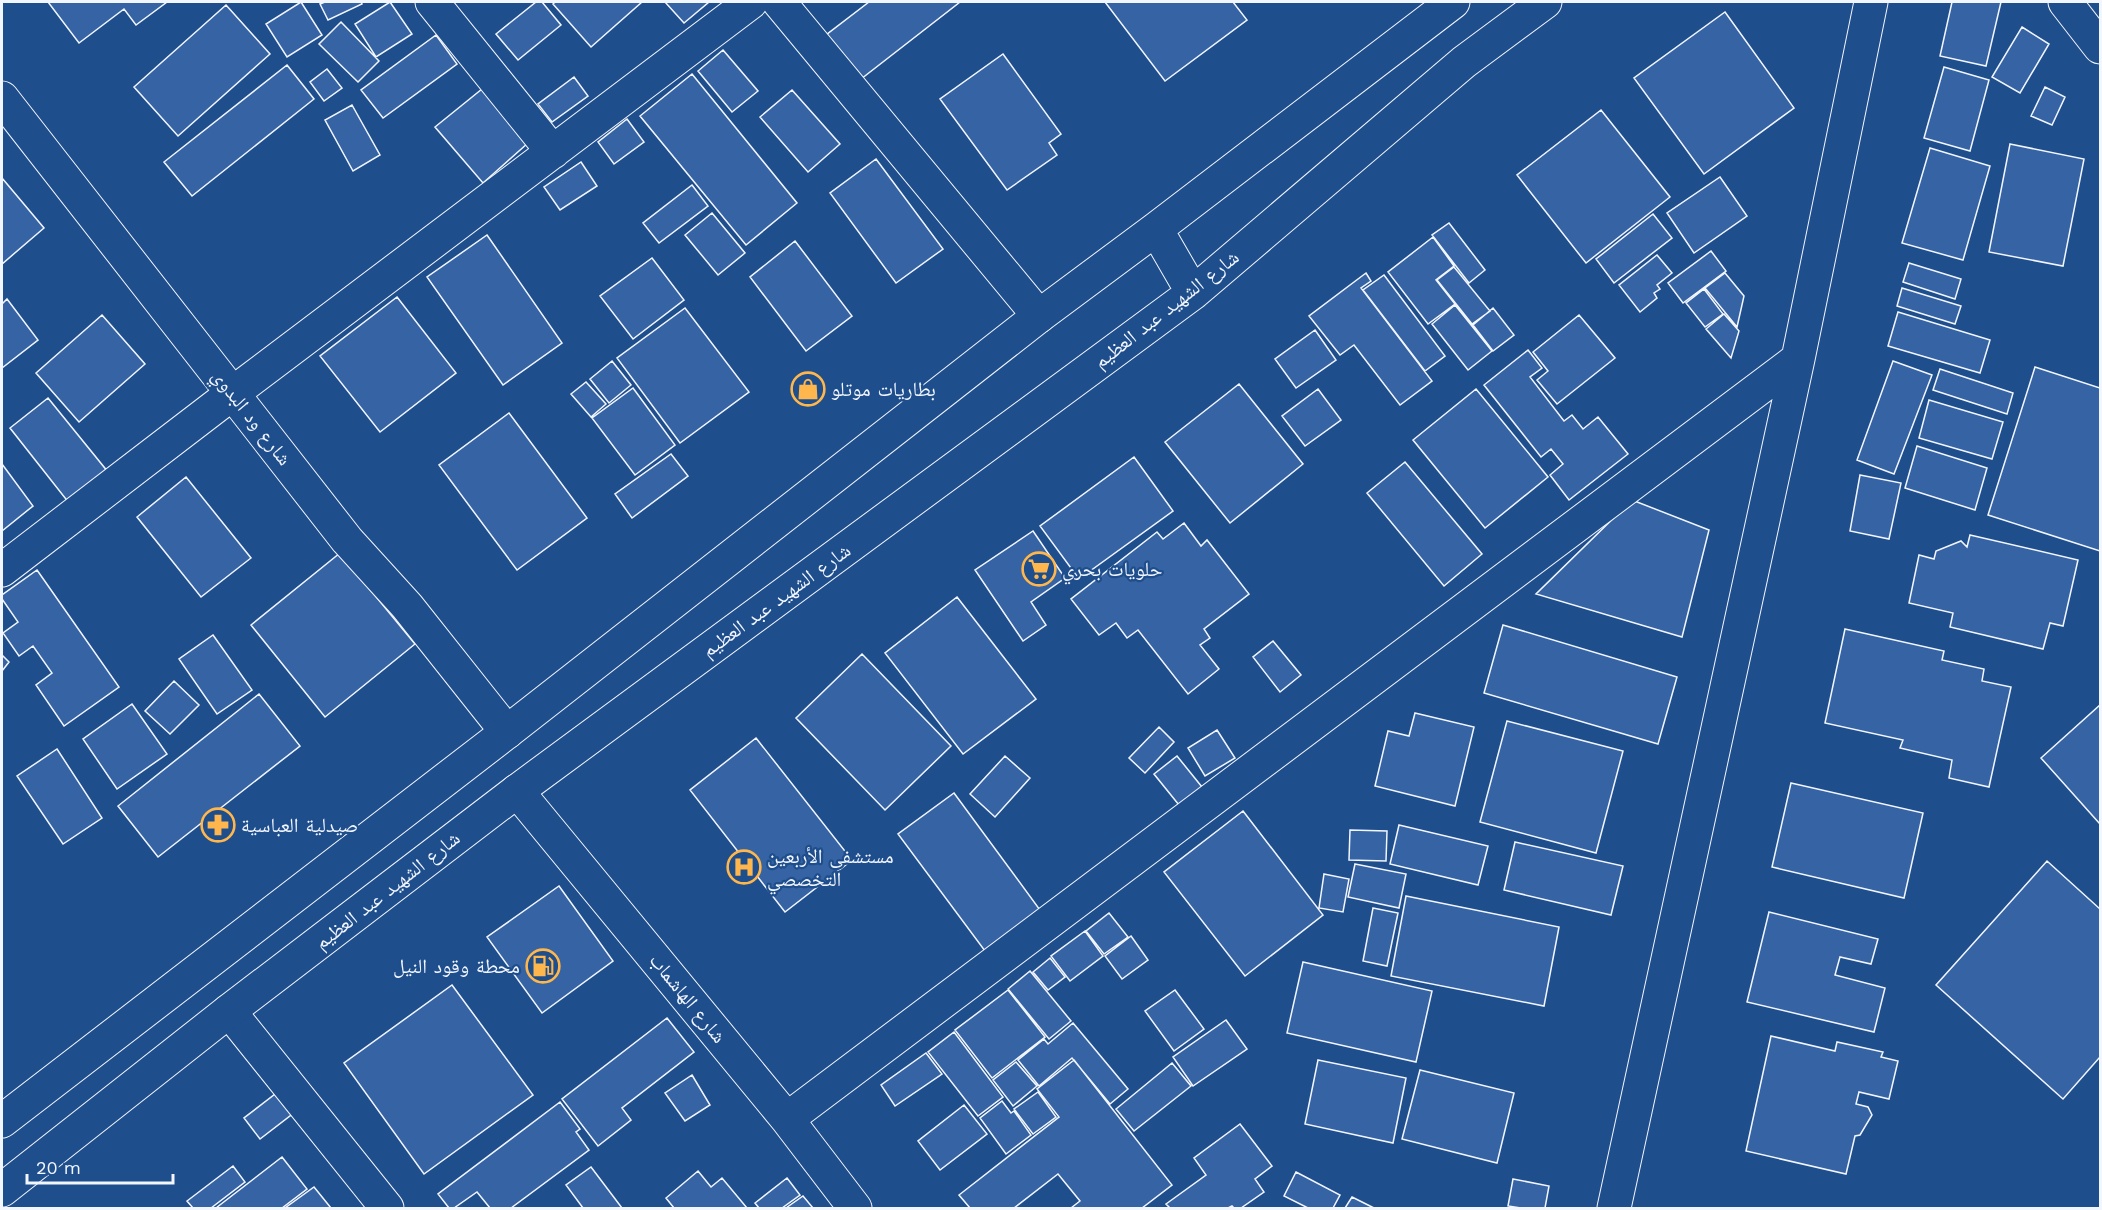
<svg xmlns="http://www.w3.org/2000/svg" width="2102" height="1210" font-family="'Work Sans','Noto Naskh Arabic',sans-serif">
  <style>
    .building { fill: #3563a3; stroke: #f2f6ff; stroke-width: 1.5 }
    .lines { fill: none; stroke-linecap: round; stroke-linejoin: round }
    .minor-casing { stroke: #f2f6ff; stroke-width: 35 }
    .major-casing { stroke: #f2f6ff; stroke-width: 35 }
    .minor { stroke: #1f4e8c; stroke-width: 33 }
    .major { stroke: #1f4e8c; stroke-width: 33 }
    .labels { text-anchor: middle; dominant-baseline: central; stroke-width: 4.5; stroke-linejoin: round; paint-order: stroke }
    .street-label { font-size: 20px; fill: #f2f6ff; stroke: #1f4e8c }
    .poi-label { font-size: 20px; fill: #f2f6ff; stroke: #1f4e8c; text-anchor: start }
  </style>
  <rect width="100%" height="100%" fill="#1f4e8c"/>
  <path class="building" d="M48 2H167L136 25 124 9 79 43Z
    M301 2 322 35 287 57 266 24Z
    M325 2H361L362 4 328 20 320 4Z
    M390 2 412 34 376 57 355 24Z
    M536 2H542L561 25 518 60 496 34Z
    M555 2H642L591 47 553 4Z
    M665 2H709L684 23Z
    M869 2H960L861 79 826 35Z
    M1105 2H1233L1247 20 1165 81Z
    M1952 2H2001L1986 66 1940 56Z
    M226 5 270 54 178 136 134 87Z
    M1725 12 1794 108 1704 174 1634 78Z
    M341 22 379 61 358 82 319 44Z
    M2022 27 2049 44 2020 93 1992 77Z
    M436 35 457 64 383 118 361 90Z
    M723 50 758 91 732 112 698 71Z
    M1003 54 1061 134 1049 143 1057 155 1007 190 940 99Z
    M287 65 314 99 192 196 164 162Z
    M1944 67 1989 80 1970 151 1924 138Z
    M327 69 342 88 324 101 310 82Z
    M692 74 797 203 746 245 640 116Z
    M574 77 588 96 552 122 538 104Z
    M2045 87 2065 97 2052 125 2031 116Z
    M482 89 528 143 483 183 435 127Z
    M792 90 840 144 808 172 760 117Z
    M352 105 380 155 353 171 325 120Z
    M1601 110 1670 197 1586 263 1517 175Z
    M627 119 644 142 614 164 598 142Z
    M2010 144 2084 159 2063 266 1989 252Z
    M1930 148 1990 166 1963 260 1902 243Z
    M876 159 943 249 896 283 830 193Z
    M581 162 597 186 560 210 544 187Z
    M1720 177 1747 216 1694 253 1667 213Z
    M2 178 44 228 2 264Z
    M692 185 708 206 659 243 643 223Z
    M712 213 745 253 718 275 685 235Z
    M1653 214 1672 238 1614 283 1596 259Z
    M1449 223 1485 270 1469 283 1432 235Z
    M487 235 562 343 503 385 427 277Z
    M1433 237 1454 266 1436 280 1455 304 1428 324 1388 272Z
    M795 241 852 316 806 351 750 277Z
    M1711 251 1726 271 1683 303 1668 283Z
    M1657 255 1672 273 1657 285 1660 289 1654 293 1657 298 1640 312 1619 285Z
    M652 258 684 300 633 339 600 296Z
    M1909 263 1961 279 1955 299 1903 282Z
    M1454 267 1490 311 1472 324 1437 280Z
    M1366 273 1371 281 1361 288 1432 381 1400 405 1354 345 1340 355 1309 316Z
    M1725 273 1744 296 1737 327 1705 288Z
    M1384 275 1445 356 1425 371 1363 290Z
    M1902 288 1961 306 1955 324 1897 306Z
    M1704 289 1723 314 1705 327 1686 303Z
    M397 297 456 373 380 432 320 356Z
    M7 299 38 340 2 368V304Z
    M1455 305 1492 351 1468 370 1432 324Z
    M685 308 749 392 680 443 617 358Z
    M1493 308 1514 335 1493 351 1473 325Z
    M1898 312 1990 340 1980 373 1888 346Z
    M1724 314 1739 331 1731 358 1706 329Z
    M102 315 145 364 79 422 36 373Z
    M1579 315 1615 358 1557 404 1537 380 1548 371 1533 352Z
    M1315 330 1336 360 1296 388 1275 359Z
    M1528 350 1542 368 1530 377 1564 421 1572 415 1583 429 1598 417 1628 454 1569 500 1550 475 1563 464 1551 449 1541 457 1484 385Z
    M612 361 631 385 609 403 590 379Z
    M1893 361 1932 375 1894 474 1857 460Z
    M2035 367 2100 388V551L1988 515Z
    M1940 369 2013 393 2007 414 1933 390Z
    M586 382 606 404 591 417 571 394Z
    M1239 384 1303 464 1230 523 1165 442Z
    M633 388 675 445 635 475 592 418Z
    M1318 389 1341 420 1305 446 1282 416Z
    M1476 389 1548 477 1485 528 1413 440Z
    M48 398 108 472 69 503 10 428Z
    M1929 400 2003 422 1992 459 1919 438Z
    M509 413 587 518 517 570 439 465Z
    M1917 446 1987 468 1975 510 1905 488Z
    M671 454 688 476 632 518 615 494Z
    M1134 457 1173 511 1079 579 1040 526Z
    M1405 462 1482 554 1444 586 1367 493Z
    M2 464 33 506 2 531Z
    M1860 475 1901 483 1889 539 1850 531Z
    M186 477 251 558 201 597 137 517Z
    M1632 500 1709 530 1682 637 1536 594Z
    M1184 523 1201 546 1207 540 1249 594 1204 629 1210 638 1200 645 1219 669 1188 694 1138 630 1127 638 1116 623 1099 635 1071 599 1157 532 1163 539Z
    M1033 531 1065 578 1031 602 1046 625 1023 641 975 570Z
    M1970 535 2078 560 2063 626 2050 623 2043 649 1950 627 1953 613 1909 603 1919 555 1934 559 1936 551 1961 541 1967 547Z
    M340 553 415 644 325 717 251 625Z
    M37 570 119 687 64 726 36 685 52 673 33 646 19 656 3 633 18 622 2 599V595Z
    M957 597 1036 699 963 754 885 653Z
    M1503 625 1677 677 1658 744 1484 693Z
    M1845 629 1944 651 1942 660 1984 669 1982 681 2011 687 1989 787 1949 778 1952 760 1900 748 1903 740 1825 723Z
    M213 635 252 690 217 714 179 659Z
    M1273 641 1301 675 1280 692 1253 657Z
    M862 654 951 746 885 810 796 718Z
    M2 655 9 662 2 671Z
    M174 681 199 705 170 734 145 711Z
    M259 694 300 746 158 857 118 806Z
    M132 704 167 754 117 789 83 739Z
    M2100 705V824L2041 758Z
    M1415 713 1474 727 1455 806 1375 786 1388 731 1409 736Z
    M1507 721 1623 751 1596 853 1480 822Z
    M1159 727 1174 742 1145 773 1129 758Z
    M1217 730 1235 758 1205 776 1188 748Z
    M756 738 852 860 785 912 690 790Z
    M57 749 102 818 63 844 17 776Z
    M1005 756 1030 778 995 817 970 794Z
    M1177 756 1206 792 1183 810 1154 774Z
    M1791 783 1923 813 1904 898 1772 867Z
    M954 793 1040 910 985 951 898 834Z
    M1243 811 1323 915 1245 976 1164 872Z
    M1399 825 1488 846 1478 885 1390 864Z
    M1350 830 1387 831 1386 861 1349 860Z
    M1515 842 1623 866 1611 915 1504 890Z
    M2047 861 2100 909V1057L2063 1099 1936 985Z
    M1355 864 1406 874 1399 908 1348 897Z
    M1324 874 1349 879 1343 912 1319 908Z
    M559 886 613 961 542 1013 487 937Z
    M1406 896 1559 927 1544 1006 1391 976Z
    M1373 908 1398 913 1387 966 1363 961Z
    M1769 912 1878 939 1871 964 1840 957 1835 975 1885 988 1874 1032 1747 1002Z
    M1109 913 1128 937 1104 954 1086 931Z
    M1085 931 1103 956 1070 981 1051 956Z
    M1131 936 1148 960 1122 979 1105 956Z
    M1050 958 1065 977 1048 990 1033 972Z
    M1303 962 1432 991 1416 1062 1287 1033Z
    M1030 971 1071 1021 1049 1039 1008 989Z
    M452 985 533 1095 424 1174 344 1063Z
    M1008 990 1045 1037 992 1078 955 1030Z
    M1175 990 1204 1029 1174 1051 1145 1011Z
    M667 1018 694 1052 622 1108 631 1120 598 1146 562 1099Z
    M1226 1020 1247 1049 1193 1086 1173 1057Z
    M1073 1023 1128 1089 1110 1104 1072 1058 1039 1086 1018 1060 1044 1039 1048 1044Z
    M954 1032 1003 1097 978 1116 928 1052Z
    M1771 1036 1835 1051 1837 1042 1883 1052 1881 1057 1898 1061 1889 1099 1859 1092 1856 1104 1868 1107 1872 1115 1860 1135 1855 1136 1846 1174 1746 1151Z
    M926 1053 942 1074 895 1106 881 1085Z
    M1074 1060 1172 1185 1142 1208H1071L1080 1201 1058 1174 1014 1208H970L959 1195 1059 1117 1037 1089Z
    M1318 1060 1406 1078 1393 1143 1305 1124Z
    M1016 1062 1037 1086 1013 1106 993 1080Z
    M1172 1063 1191 1086 1134 1131 1116 1109Z
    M1420 1070 1514 1093 1497 1163 1402 1139Z
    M692 1075 710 1105 685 1121 665 1093Z
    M279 1091 295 1112 260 1139 244 1118Z
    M1038 1092 1056 1117 1033 1134 1014 1109Z
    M1002 1101 1011 1113 1014 1111 1031 1135 1006 1154 980 1118Z
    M560 1102 580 1129 576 1132 589 1150 511 1208H490L477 1192 454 1208H449L438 1194Z
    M964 1105 987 1134 940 1170 918 1141Z
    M1240 1124 1272 1166 1255 1179 1264 1192 1241 1208H1234L1232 1206 1228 1208H1170L1166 1204 1206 1175 1194 1158Z
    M282 1157 307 1189 282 1208H216Z
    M233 1166 245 1182 211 1208H193L187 1201Z
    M591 1167 622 1208H583L566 1185Z
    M698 1171 711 1187 722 1178 747 1208H674L666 1198Z
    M1296 1172 1340 1195 1333 1208H1308L1284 1196Z
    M787 1178 800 1195 782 1208H759L755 1203Z
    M1513 1179 1549 1186 1545 1208H1521L1508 1206Z
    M314 1187 331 1208H285Z
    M803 1196 813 1208H786Z
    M1352 1197 1374 1208H1345Z"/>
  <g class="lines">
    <g class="minor-casing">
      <path id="minor" d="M432 2 553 152
        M779 2 1039 316
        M2065 2 2100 47
        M2 98 347 540 407 606 507 732
        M2 570 233 393 751 2
        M517 791 787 1119 855 1208
        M229 1011 387 1208
        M787 1119 1798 359
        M1614 1208 1798 359 1871 2"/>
    </g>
    <g class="major-casing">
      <path id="major" d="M1156 229 1193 293
        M2 1121 507 732 1039 316 1156 229 1453 2
        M2 1190 229 1011 517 791 1193 293 1464 62 1545 2"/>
    </g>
    <use href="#minor" class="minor"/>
    <use href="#major" class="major"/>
  </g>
  <defs>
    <g id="shop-ring" transform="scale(1.725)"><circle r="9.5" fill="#1f4e8c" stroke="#ffb74d" stroke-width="1.5"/><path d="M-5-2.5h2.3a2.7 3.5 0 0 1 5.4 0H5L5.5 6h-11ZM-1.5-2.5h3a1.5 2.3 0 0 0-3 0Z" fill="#ffb74d"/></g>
    <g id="supermarket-ring" transform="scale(1.725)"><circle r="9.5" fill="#1f4e8c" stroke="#ffb74d" stroke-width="1.5"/><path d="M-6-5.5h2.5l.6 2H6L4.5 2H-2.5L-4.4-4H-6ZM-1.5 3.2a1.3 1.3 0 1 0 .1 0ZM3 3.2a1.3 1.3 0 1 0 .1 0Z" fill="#ffb74d"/></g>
    <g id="pharmacy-ring" transform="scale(1.725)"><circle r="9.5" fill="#1f4e8c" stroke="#ffb74d" stroke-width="1.5"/><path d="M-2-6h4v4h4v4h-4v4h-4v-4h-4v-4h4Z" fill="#ffb74d"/></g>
    <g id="hospital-ring" transform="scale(1.725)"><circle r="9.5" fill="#1f4e8c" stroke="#ffb74d" stroke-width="1.5"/><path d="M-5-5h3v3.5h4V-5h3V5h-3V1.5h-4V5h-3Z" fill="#ffb74d"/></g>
    <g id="fuel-ring" transform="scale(1.725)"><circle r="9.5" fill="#1f4e8c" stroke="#ffb74d" stroke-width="1.5"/><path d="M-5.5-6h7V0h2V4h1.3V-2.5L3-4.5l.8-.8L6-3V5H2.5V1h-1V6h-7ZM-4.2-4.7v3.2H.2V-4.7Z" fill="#ffb74d"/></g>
  </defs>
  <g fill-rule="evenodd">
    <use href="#shop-ring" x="808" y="389"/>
    <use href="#supermarket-ring" x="1039" y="569"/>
    <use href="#pharmacy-ring" x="218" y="825"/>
    <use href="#hospital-ring" x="744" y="867"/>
    <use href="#fuel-ring" x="543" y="966"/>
  </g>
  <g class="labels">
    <g class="street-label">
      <text transform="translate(1166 309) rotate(-38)">شارع الشهيد عبد العظيم</text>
      <text transform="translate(252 417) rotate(52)">شارع ود البدوي</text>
      <text transform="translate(776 600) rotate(-36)">شارع الشهيد عبد العظيم</text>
      <text transform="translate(387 890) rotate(-38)">شارع الشهيد عبد العظيم</text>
      <text transform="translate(688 998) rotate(51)">شارع الهاشماب</text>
    </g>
    <g class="poi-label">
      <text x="831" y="389">بطاريات موتلو</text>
      <text x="1062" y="569">حلويات بحري</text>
      <text x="241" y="825">صيدلية العباسية</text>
      <text x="767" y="856">مستشفى الأربعين<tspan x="767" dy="23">التخصصي</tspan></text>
      <text x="520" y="966" text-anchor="end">محطة وقود النيل</text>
    </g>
  </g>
  <rect width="2102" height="1210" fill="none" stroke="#f2f6ff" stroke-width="6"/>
  <path d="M27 1174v9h146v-9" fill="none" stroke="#f2f6ff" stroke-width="3"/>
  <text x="36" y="1174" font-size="18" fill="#f2f6ff" stroke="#1f4e8c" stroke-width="4.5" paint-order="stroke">20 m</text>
</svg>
